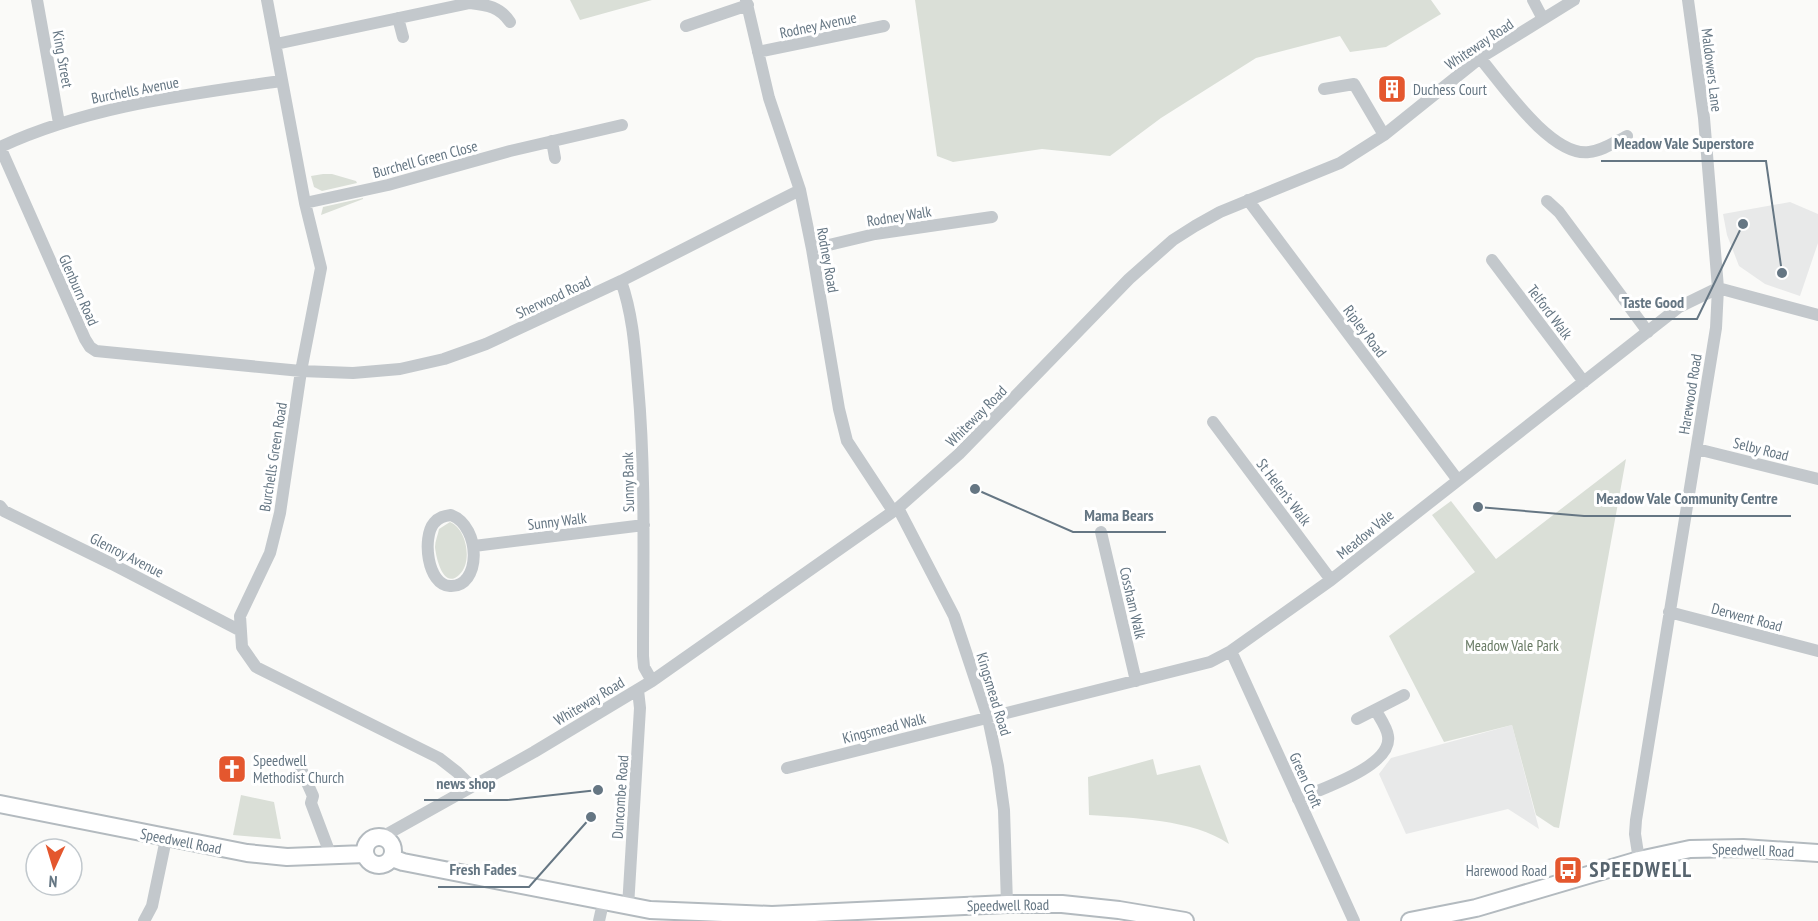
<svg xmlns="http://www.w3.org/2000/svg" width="1818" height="921" font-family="'PT Sans Narrow',sans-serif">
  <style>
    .built { fill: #e8e9e9 }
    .green { fill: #dadfd7 }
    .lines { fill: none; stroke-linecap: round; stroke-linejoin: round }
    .secondary-casing { stroke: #b3babf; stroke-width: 20 }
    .street { stroke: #c3c8cc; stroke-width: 12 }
    .secondary { stroke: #fff; stroke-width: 16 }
    .labels { text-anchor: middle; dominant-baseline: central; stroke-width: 6; stroke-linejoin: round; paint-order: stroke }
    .street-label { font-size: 15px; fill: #657683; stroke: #fff }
    .poi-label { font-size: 15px; fill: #657683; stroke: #fff; text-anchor: start }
    .park-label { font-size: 15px; fill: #687a64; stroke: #fff }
    .district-label { font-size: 21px; font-weight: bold; letter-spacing: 1.5px; fill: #57646e; stroke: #fff }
    .leader { fill: none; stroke: #657683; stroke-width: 2 }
    .callout-dot { fill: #657683; stroke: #fff; stroke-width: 2 }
    .callout-label { font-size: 16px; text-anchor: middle; font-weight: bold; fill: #657683; stroke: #fff; stroke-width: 6; stroke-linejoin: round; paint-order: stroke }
  </style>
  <rect width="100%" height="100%" fill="#fafaf8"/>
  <path class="built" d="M1790 202 1818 214V243L1800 296 1765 284 1739 266 1727 235 1723 214Z
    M1512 725 1539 829 1508 809 1406 834 1379 774 1391 758Z"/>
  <path class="green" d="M570 0H652L580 20Z
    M915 0H1431L1441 14 1386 47 1350 52 1340 36 1256 58 1161 118 1110 156 1042 149 953 162 937 156Z
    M323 174H332L356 181 357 183 322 191 314 187 311 176Z
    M363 198V199L321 215 323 207Z
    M1626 459 1559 828 1554 827 1536 815 1512 725 1444 742 1389 636 1475 572 1432 515 1451 501 1496 559Z
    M450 522C467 529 473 563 459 575 443 590 436 557 435 547 435 541 438 535 439 529Z
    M1153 759 1157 775 1200 765 1229 844C1193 819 1132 818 1089 815L1088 777Z
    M241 795 274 802 281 839 233 835Z"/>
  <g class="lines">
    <g class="secondary-casing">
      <path id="secondary" d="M0 804 247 853 287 857 365 854
        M365 851a14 14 0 1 1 28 0a14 14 0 1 1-28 0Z
        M392 858 403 862 650 910 772 915 1007 904H1062L1119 910 1185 921
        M1410 921 1476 908 1639 860 1690 849 1743 848 1818 853"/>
    </g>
    <path class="street" d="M37 0 59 123
      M267 0 305 203 321 268 301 371 280 513 270 553 240 616 242 647 256 667 439 758 457 772 471 786
      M746 0 769 98 800 190 812 249 839 409 847 441 893 511
      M1533 0 1543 19
      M398 18 403 37
      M686 26 748 5
      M276 44 470 3C488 5 500 7 510 22
      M758 52 884 26
      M1480 58C1502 84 1551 157 1589 152 1602 151 1615 142 1627 136
      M1324 89 1354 84 1384 135
      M552 141 555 158
      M0 147 85 339 90 347 96 351 301 371 353 373 400 369 444 359 486 344 621 281 800 190
      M0 147C88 106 185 95 281 81
      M1248 200 1457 479
      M1547 201 1559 212 1648 332
      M305 203 388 185 510 151 622 125
      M812 249 875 234 992 217
      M1492 260 1584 382
      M621 281C633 315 635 350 638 385 646 475 643 566 643 656L644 667 652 681
      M1718 288 1818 315
      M1213 422 1331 580
      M1697 449 1818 479
      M0 506 4 511 112 564 241 631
      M898 508 954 616 988 718 998 766 1004 810 1007 904
      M451 515C482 527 481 588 450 586 427 585 422 537 434 523 439 517 444 516 451 515Z
      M1101 532 1136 681
      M474 546 644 525
      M1669 612 1818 651
      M1231 651 1354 921
      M1357 719 1404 695
      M787 768 1210 662 1231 651 1331 580 1679 307 1718 288
      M301 769 313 796 311 803 331 856
      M1298 799C1321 789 1393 766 1388 736 1387 728 1380 718 1376 711
      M382 837 534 752 652 681 898 508 959 454 1129 279 1173 240 1195 226 1220 212 1340 163 1384 135 1480 58 1574 0
      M1639 860 1635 834 1636 820 1716 328 1718 288 1704 118 1688 0
      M628 907 640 708 638 690
      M144 921 152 906 166 839
      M599 921 601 912"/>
    <use href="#secondary" class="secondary"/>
  </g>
  <defs>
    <g id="building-square" transform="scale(1.5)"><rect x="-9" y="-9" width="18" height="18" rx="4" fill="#e4572e" stroke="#fff"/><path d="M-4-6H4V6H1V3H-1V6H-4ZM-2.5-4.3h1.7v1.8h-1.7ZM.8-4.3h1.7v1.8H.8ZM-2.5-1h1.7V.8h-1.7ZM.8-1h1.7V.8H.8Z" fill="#fff"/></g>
    <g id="church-square" transform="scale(1.5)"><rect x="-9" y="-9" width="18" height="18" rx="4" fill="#e4572e" stroke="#fff"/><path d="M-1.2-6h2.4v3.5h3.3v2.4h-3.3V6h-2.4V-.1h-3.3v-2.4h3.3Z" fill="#fff"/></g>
    <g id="bus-square" transform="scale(1.5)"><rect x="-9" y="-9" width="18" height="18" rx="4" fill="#e4572e" stroke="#fff"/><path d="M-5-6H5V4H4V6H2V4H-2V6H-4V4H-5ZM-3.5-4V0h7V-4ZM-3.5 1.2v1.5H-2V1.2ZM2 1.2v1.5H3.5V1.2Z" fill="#fff"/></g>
  </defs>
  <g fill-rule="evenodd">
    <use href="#building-square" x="1392" y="89"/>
    <use href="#church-square" x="232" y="769"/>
    <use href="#bus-square" x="1568" y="870"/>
  </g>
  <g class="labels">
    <g class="street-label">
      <text transform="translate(818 25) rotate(-12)">Rodney Avenue</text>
      <text transform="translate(1479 44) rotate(-34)">Whiteway Road</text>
      <text transform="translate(63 59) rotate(80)">King Street</text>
      <text transform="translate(1712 70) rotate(83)">Maldowers Lane</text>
      <text transform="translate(135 90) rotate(-11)">Burchells Avenue</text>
      <text transform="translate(425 159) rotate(-15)">Burchell Green Close</text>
      <text transform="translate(899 216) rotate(-9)">Rodney Walk</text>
      <text transform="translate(828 260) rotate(80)">Rodney Road</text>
      <text transform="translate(79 290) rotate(66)">Glenburn Road</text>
      <text transform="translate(553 297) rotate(-25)">Sherwood Road</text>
      <text transform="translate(1550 312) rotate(53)">Telford Walk</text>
      <text transform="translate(1365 331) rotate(53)">Ripley Road</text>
      <text transform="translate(1690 394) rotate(-81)">Harewood Road</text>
      <text transform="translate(976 416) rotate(-45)">Whiteway Road</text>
      <text transform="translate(1761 449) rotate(14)">Selby Road</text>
      <text transform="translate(273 457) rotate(-81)">Burchells Green Road</text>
      <text transform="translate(628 482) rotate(-91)">Sunny Bank</text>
      <text transform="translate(1284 492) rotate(53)">St Helen's Walk</text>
      <text transform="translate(557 521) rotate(-7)">Sunny Walk</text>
      <text transform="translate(1365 534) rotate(-39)">Meadow Vale</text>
      <text transform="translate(127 555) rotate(27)">Glenroy Avenue</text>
      <text transform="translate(1133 603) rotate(77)">Cossham Walk</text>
      <text transform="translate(1747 617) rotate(15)">Derwent Road</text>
      <text transform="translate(994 694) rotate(73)">Kingsmead Road</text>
      <text transform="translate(589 701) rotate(-31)">Whiteway Road</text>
      <text transform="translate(884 728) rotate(-14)">Kingsmead Walk</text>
      <text transform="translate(1306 780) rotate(66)">Green Croft</text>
      <text transform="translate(620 797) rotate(-86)">Duncombe Road</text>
      <text transform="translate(181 841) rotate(11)">Speedwell Road</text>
      <text transform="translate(1753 850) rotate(2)">Speedwell Road</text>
      <text transform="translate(1008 905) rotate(-1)">Speedwell Road</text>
    </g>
    <g class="poi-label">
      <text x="1413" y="89">Duchess Court</text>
      <text x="253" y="760">Speedwell<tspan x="253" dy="17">Methodist Church</tspan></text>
      <text x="1547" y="870" text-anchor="end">Harewood Road</text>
    </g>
    <g class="park-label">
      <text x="1512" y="645">Meadow Vale Park</text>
    </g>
    <g class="district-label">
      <text x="1641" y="869">SPEEDWELL</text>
    </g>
  </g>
  <path class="leader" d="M1782 273L1766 161H1601M1743 224L1697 319H1610M1478 507L1584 516H1791M975 489L1073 532H1166M598 790L507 800H424M591 817L529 887H438"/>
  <g class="callout-dot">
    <circle cx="1782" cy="273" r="6"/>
    <circle cx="1743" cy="224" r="6"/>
    <circle cx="1478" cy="507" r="6"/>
    <circle cx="975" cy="489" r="6"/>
    <circle cx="598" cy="790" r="6"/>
    <circle cx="591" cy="817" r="6"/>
  </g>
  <g class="callout-label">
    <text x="1684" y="149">Meadow Vale Superstore</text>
    <text x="1653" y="308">Taste Good</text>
    <text x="1687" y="504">Meadow Vale Community Centre</text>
    <text x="1119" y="521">Mama Bears</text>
    <text x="466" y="789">news shop</text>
    <text x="483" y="875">Fresh Fades</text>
  </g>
  <g transform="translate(54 867) rotate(184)"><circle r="28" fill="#ffffff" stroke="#c1c8cd" stroke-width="1.5"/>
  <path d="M0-4.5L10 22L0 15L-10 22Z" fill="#e4572e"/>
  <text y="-9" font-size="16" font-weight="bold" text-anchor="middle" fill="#657683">N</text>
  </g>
</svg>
